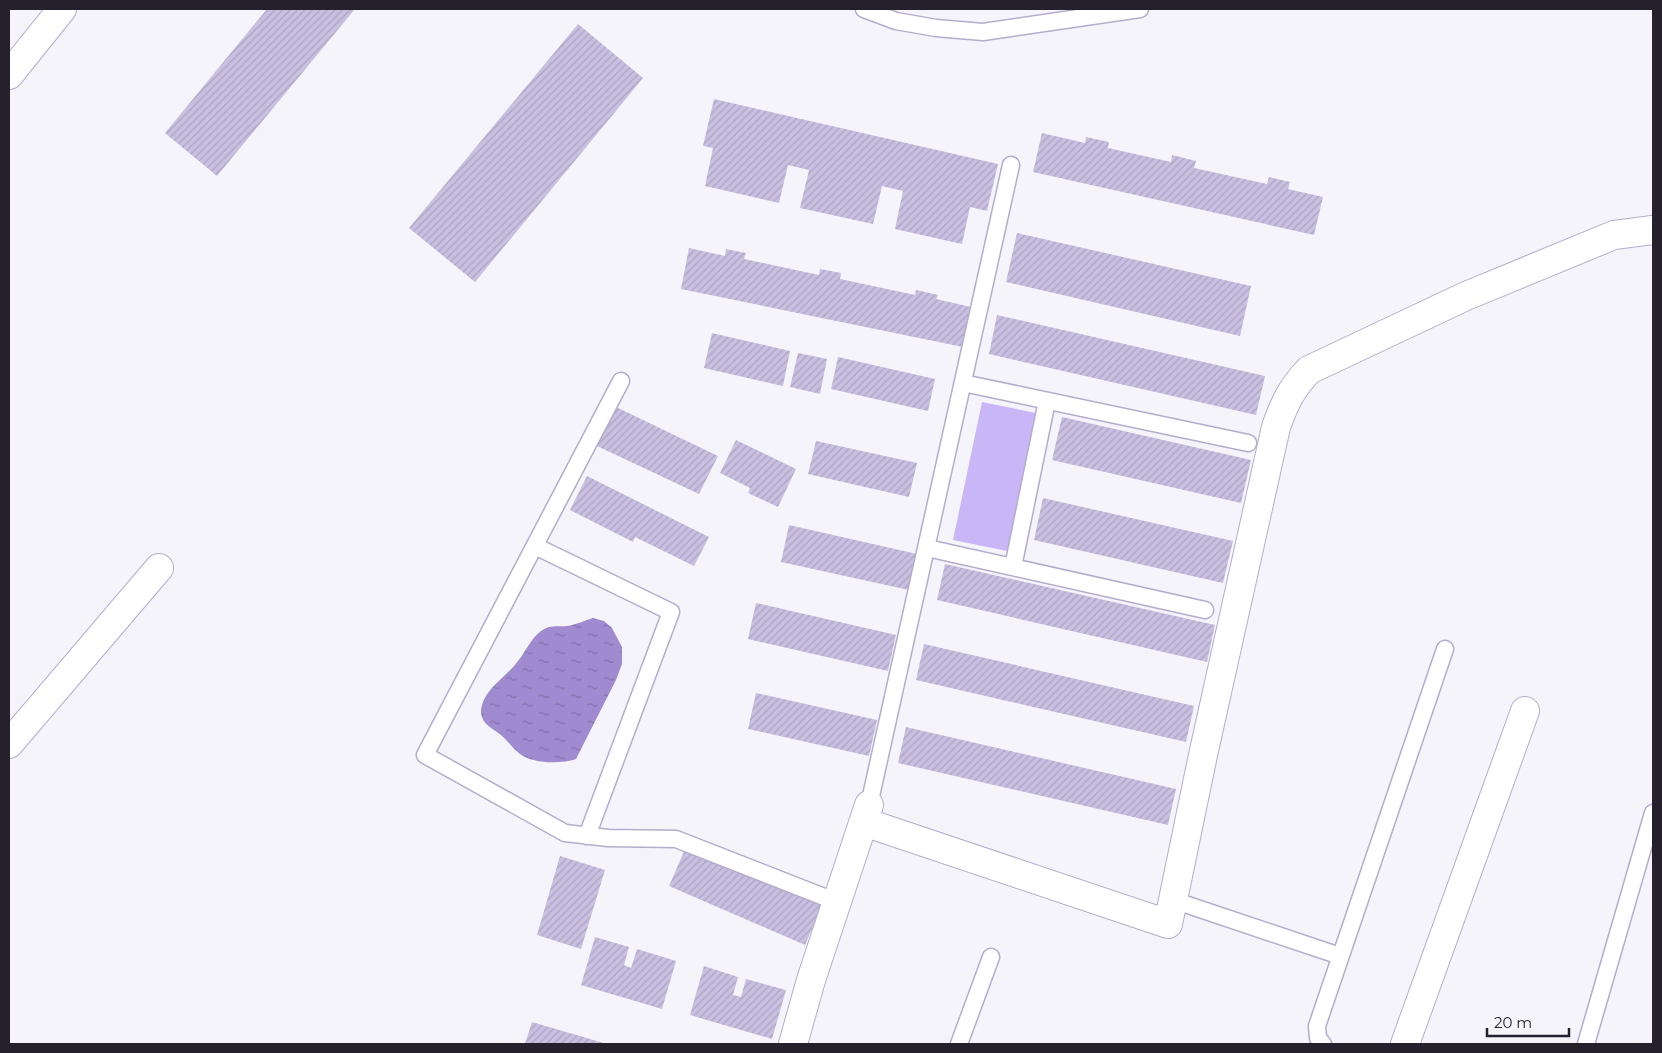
<svg xmlns="http://www.w3.org/2000/svg" width="1662" height="1053" font-family="Montserrat,sans-serif">
  <style>
    .grass { fill: #c9b6f7 }
    .water { fill: url(#water-ripples) }
    .building { fill: url(#building-hatch) }
    .lines { fill: none; stroke-linecap: round; stroke-linejoin: round }
    .lane-casing { stroke: #b4accd; stroke-width: 19 }
    .street-casing { stroke: #b4accd; stroke-width: 30 }
    .secondary-casing { stroke: #b4accd; stroke-width: 30 }
    .lane { stroke: #fff; stroke-width: 16 }
    .street { stroke: #fff; stroke-width: 28 }
    .secondary { stroke: #fff; stroke-width: 28 }
  </style>
  <defs>
    <pattern id="water-ripples" width="26" height="14" patternUnits="userSpaceOnUse" patternTransform="scale(1.25)"><rect width="26" height="14" fill="#a08bd0"/><path d="M2 4q2-2 4 0t4 0M15 11q2-2 4 0t4 0" fill="none" stroke="#8271a9"/></pattern>
    <pattern id="building-hatch" width="6" height="6" patternUnits="userSpaceOnUse" patternTransform="scale(1.25)"><rect width="6" height="6" fill="#c8bfe1"/><path d="M-1 1l2-2M0 6l6-6M5 7l2-2" fill="none" stroke="#aca4c1"/></pattern>
  </defs>
  <rect width="100%" height="100%" fill="#f6f4fb"/>
  <path class="grass" d="M982 402 1036 413 1007 551 953 540Z"/>
  <path class="water" d="M593 618 604 621 612 628 622 647V664L616 680 576 759C561 764 533 764 520 754 513 749 508 741 501 735 493 729 482 724 481 713 481 690 507 677 518 661 526 651 531 638 541 631 550 624 558 627 567 626 576 625 585 620 593 618Z"/>
  <path class="building" d="M267 9H355L217 176 165 133Z
    M578 24 643 78 475 282 409 228Z
    M714 99 998 164 987 211 970 207 962 244 895 229 903 191 882 186 873 224 800 208 809 170 788 165 779 203 705 186 713 148 703 146Z
    M1042 133 1085 143 1086 137 1109 142 1108 148 1171 162 1172 155 1196 161 1194 168 1267 184 1269 177 1290 182 1288 189 1323 197 1314 235 1033 172Z
    M1017 233 1251 286 1240 336 1006 282Z
    M689 248 725 256 726 249 746 253 744 259 819 275 820 269 841 273 840 279 915 295 916 290 938 295 936 299 971 307 963 347 681 289Z
    M997 315 1265 376 1256 415 989 354Z
    M712 333 790 351 783 386 704 368Z
    M798 353 827 359 820 394 790 387Z
    M838 357 935 379 928 411 831 389Z
    M616 407 718 456 699 494 597 446Z
    M1062 417 1251 460 1241 503 1052 460Z
    M736 440 796 469 778 507 748 493 750 488 720 473Z
    M816 441 917 463 909 497 808 474Z
    M587 476 709 537 694 566 635 537 633 542 570 510Z
    M1043 498 1233 541 1223 583 1034 540Z
    M789 525 917 554 909 590 781 562Z
    M945 564 1215 625 1207 662 937 600Z
    M756 603 896 635 888 671 748 639Z
    M924 644 1194 706 1186 742 916 680Z
    M756 693 877 720 869 756 748 729Z
    M906 727 1176 789 1168 825 898 763Z
    M686 847 822 906 805 945 669 886Z
    M560 856 605 870 581 949 537 935Z
    M595 937 629 947 624 965 631 968 637 949 676 961 662 1009 581 985Z
    M704 966 738 977 733 995 741 997 746 979 786 990 772 1039 690 1015Z
    M532 1022 607 1044H525Z"/>
  <g class="lines">
    <g class="lane-casing">
      <path id="lane" d="M864 9 896 21 936 28 983 32 1140 9
        M621 381 425 755 565 833 608 838 676 839 837 902
        M963 383 1248 443
        M535 546 671 612 587 836
        M927 548 1205 610
        M1013 567 1047 401
        M869 805 1011 165
        M1173 900 1340 956
        M959 1044 991 957
        M1323 1044 1318 1038 1317 1026 1445 649
        M1586 1044 1653 813"/>
    </g>
    <g class="street-casing">
      <path id="street" d="M9 744 159 568
        M864 822 1168 924 1203 755 1276 427C1285 402 1291 389 1309 370L1466 296 1614 235 1653 230
        M793 1044 811 980 869 805
        M1405 1044 1525 711"/>
    </g>
    <g class="secondary-casing">
      <path id="secondary" d="M9 75 62 9"/>
    </g>
    <use href="#lane" class="lane"/>
    <use href="#street" class="street"/>
    <use href="#secondary" class="secondary"/>
  </g>
  <rect width="1662" height="1053" fill="none" stroke="#24212d" stroke-width="20"/>
  <path d="M1487 1028v8h82v-8" fill="none" stroke="#24212d" stroke-width="2.5"/>
  <text x="1494" y="1028" font-size="15" fill="#24212d" stroke="#f6f4fb" stroke-width="4" paint-order="stroke">20 m</text>
</svg>
